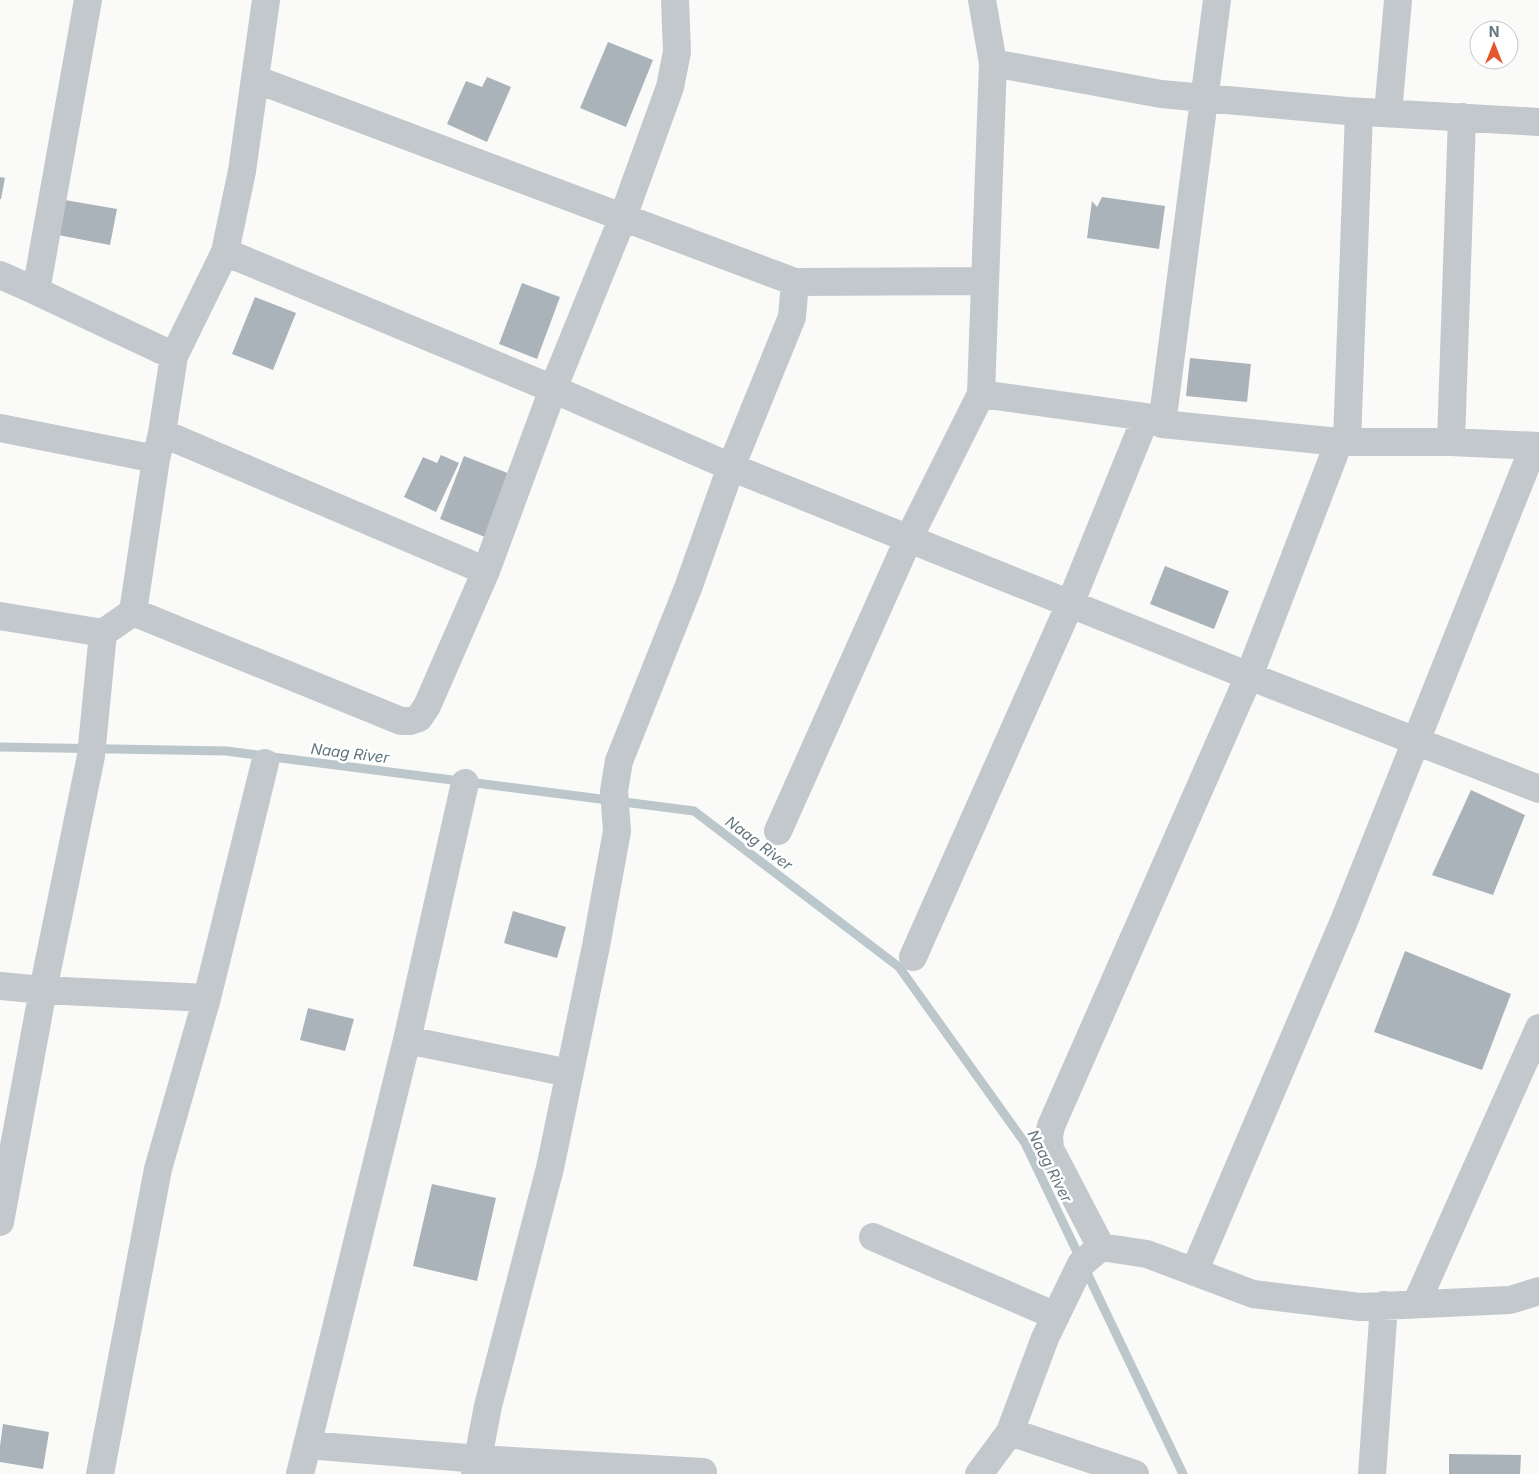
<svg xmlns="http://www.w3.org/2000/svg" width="1539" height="1474" font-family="Inter,sans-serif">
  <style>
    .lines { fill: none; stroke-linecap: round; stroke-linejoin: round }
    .stream { stroke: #bbc7cb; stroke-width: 9 }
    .building { fill: #aab3b9 }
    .minor { stroke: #c3c8cc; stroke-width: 28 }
    .labels { text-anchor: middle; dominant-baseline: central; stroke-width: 5; stroke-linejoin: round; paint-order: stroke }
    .water-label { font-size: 15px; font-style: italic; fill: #60757c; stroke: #fff }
  </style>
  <rect width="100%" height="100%" fill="#fafaf8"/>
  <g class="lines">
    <path class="stream" d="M0 747 226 751 694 811 899 967 1025 1143 1183 1474"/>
  </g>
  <path class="building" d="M608 42 653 60 626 127 580 108Z
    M487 77 511 87 487 142 447 124 466 81 482 87Z
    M0 177 5 178 1 199H0Z
    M1102 197 1165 206 1159 249 1087 238 1092 201 1097 207Z
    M65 200 117 209 110 245 58 235Z
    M522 283 560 297 537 359 499 344Z
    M255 297 296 313 273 370 232 354Z
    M1190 358 1251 364 1247 402 1186 396Z
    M441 455 459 463 436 512 404 497 423 457 437 463Z
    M464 456 510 474 485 537 440 519Z
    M1165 566 1229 591 1214 629 1150 604Z
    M1471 790 1525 815 1493 895 1432 875Z
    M513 911 566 927 557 958 504 943Z
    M1405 951 1511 994 1482 1070 1374 1032Z
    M308 1008 354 1019 345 1051 300 1040Z
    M432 1184 496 1198 477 1281 413 1266Z
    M3 1424 49 1432 43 1469 0 1462V1446Z
    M1449 1454 1521 1455 1520 1474H1449Z"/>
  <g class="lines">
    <path class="minor" d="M982 0 993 63 1161 94 1347 111 1539 122
      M993 63 981 394 1146 417 1162 424 1339 442H1451L1539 446
      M255 79 795 282 792 317 731 467 688 588 619 761 614 791 617 831 596 946 550 1168 488 1406 475 1474
      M1388 113 1398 0
      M225 252 242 171 266 0
      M0 275 36 291 88 0
      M795 282 985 281
      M36 291 174 356
      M1162 424 1217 0
      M0 428 156 459 162 433 174 356 225 252 553 389 731 467 1249 676 1539 789
      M162 433 486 571
      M1347 442 1359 112
      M1451 442 1462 117
      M133 612 401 721H410L419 718 427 706 486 571 553 389 623 217 670 87 677 52 675 0
      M0 616 103 633
      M778 831 909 538 981 394
      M913 957 1070 604 1146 417
      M0 986 43 990 91 756 103 633 133 612 156 459
      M207 998 265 763
      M407 1040 569 1073
      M0 1222 43 990 207 998 158 1169 100 1474
      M873 1237 1056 1316
      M1101 1247 1050 1149 1049 1136 1051 1126 1249 676 1339 442
      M1194 1272 1344 921 1534 446
      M1416 1304 1539 1028
      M1010 1432 1135 1474
      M307 1445 479 1459 703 1472
      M300 1474 407 1040 465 783
      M979 1474 1010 1432 1045 1338 1081 1264 1101 1247 1147 1254 1253 1294 1360 1307 1510 1300 1539 1291
      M1372 1474 1384 1305"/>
  </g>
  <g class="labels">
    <g class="water-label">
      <text transform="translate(350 753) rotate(7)">Naag River</text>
      <text transform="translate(759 843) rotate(37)">Naag River</text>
      <text transform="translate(1050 1166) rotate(63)">Naag River</text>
    </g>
  </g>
  <g transform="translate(1494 45)"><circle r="24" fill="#ffffff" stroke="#c1c8cd"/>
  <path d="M0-4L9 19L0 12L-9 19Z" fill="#e4572e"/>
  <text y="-8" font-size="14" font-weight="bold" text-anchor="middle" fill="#657683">N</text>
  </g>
</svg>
